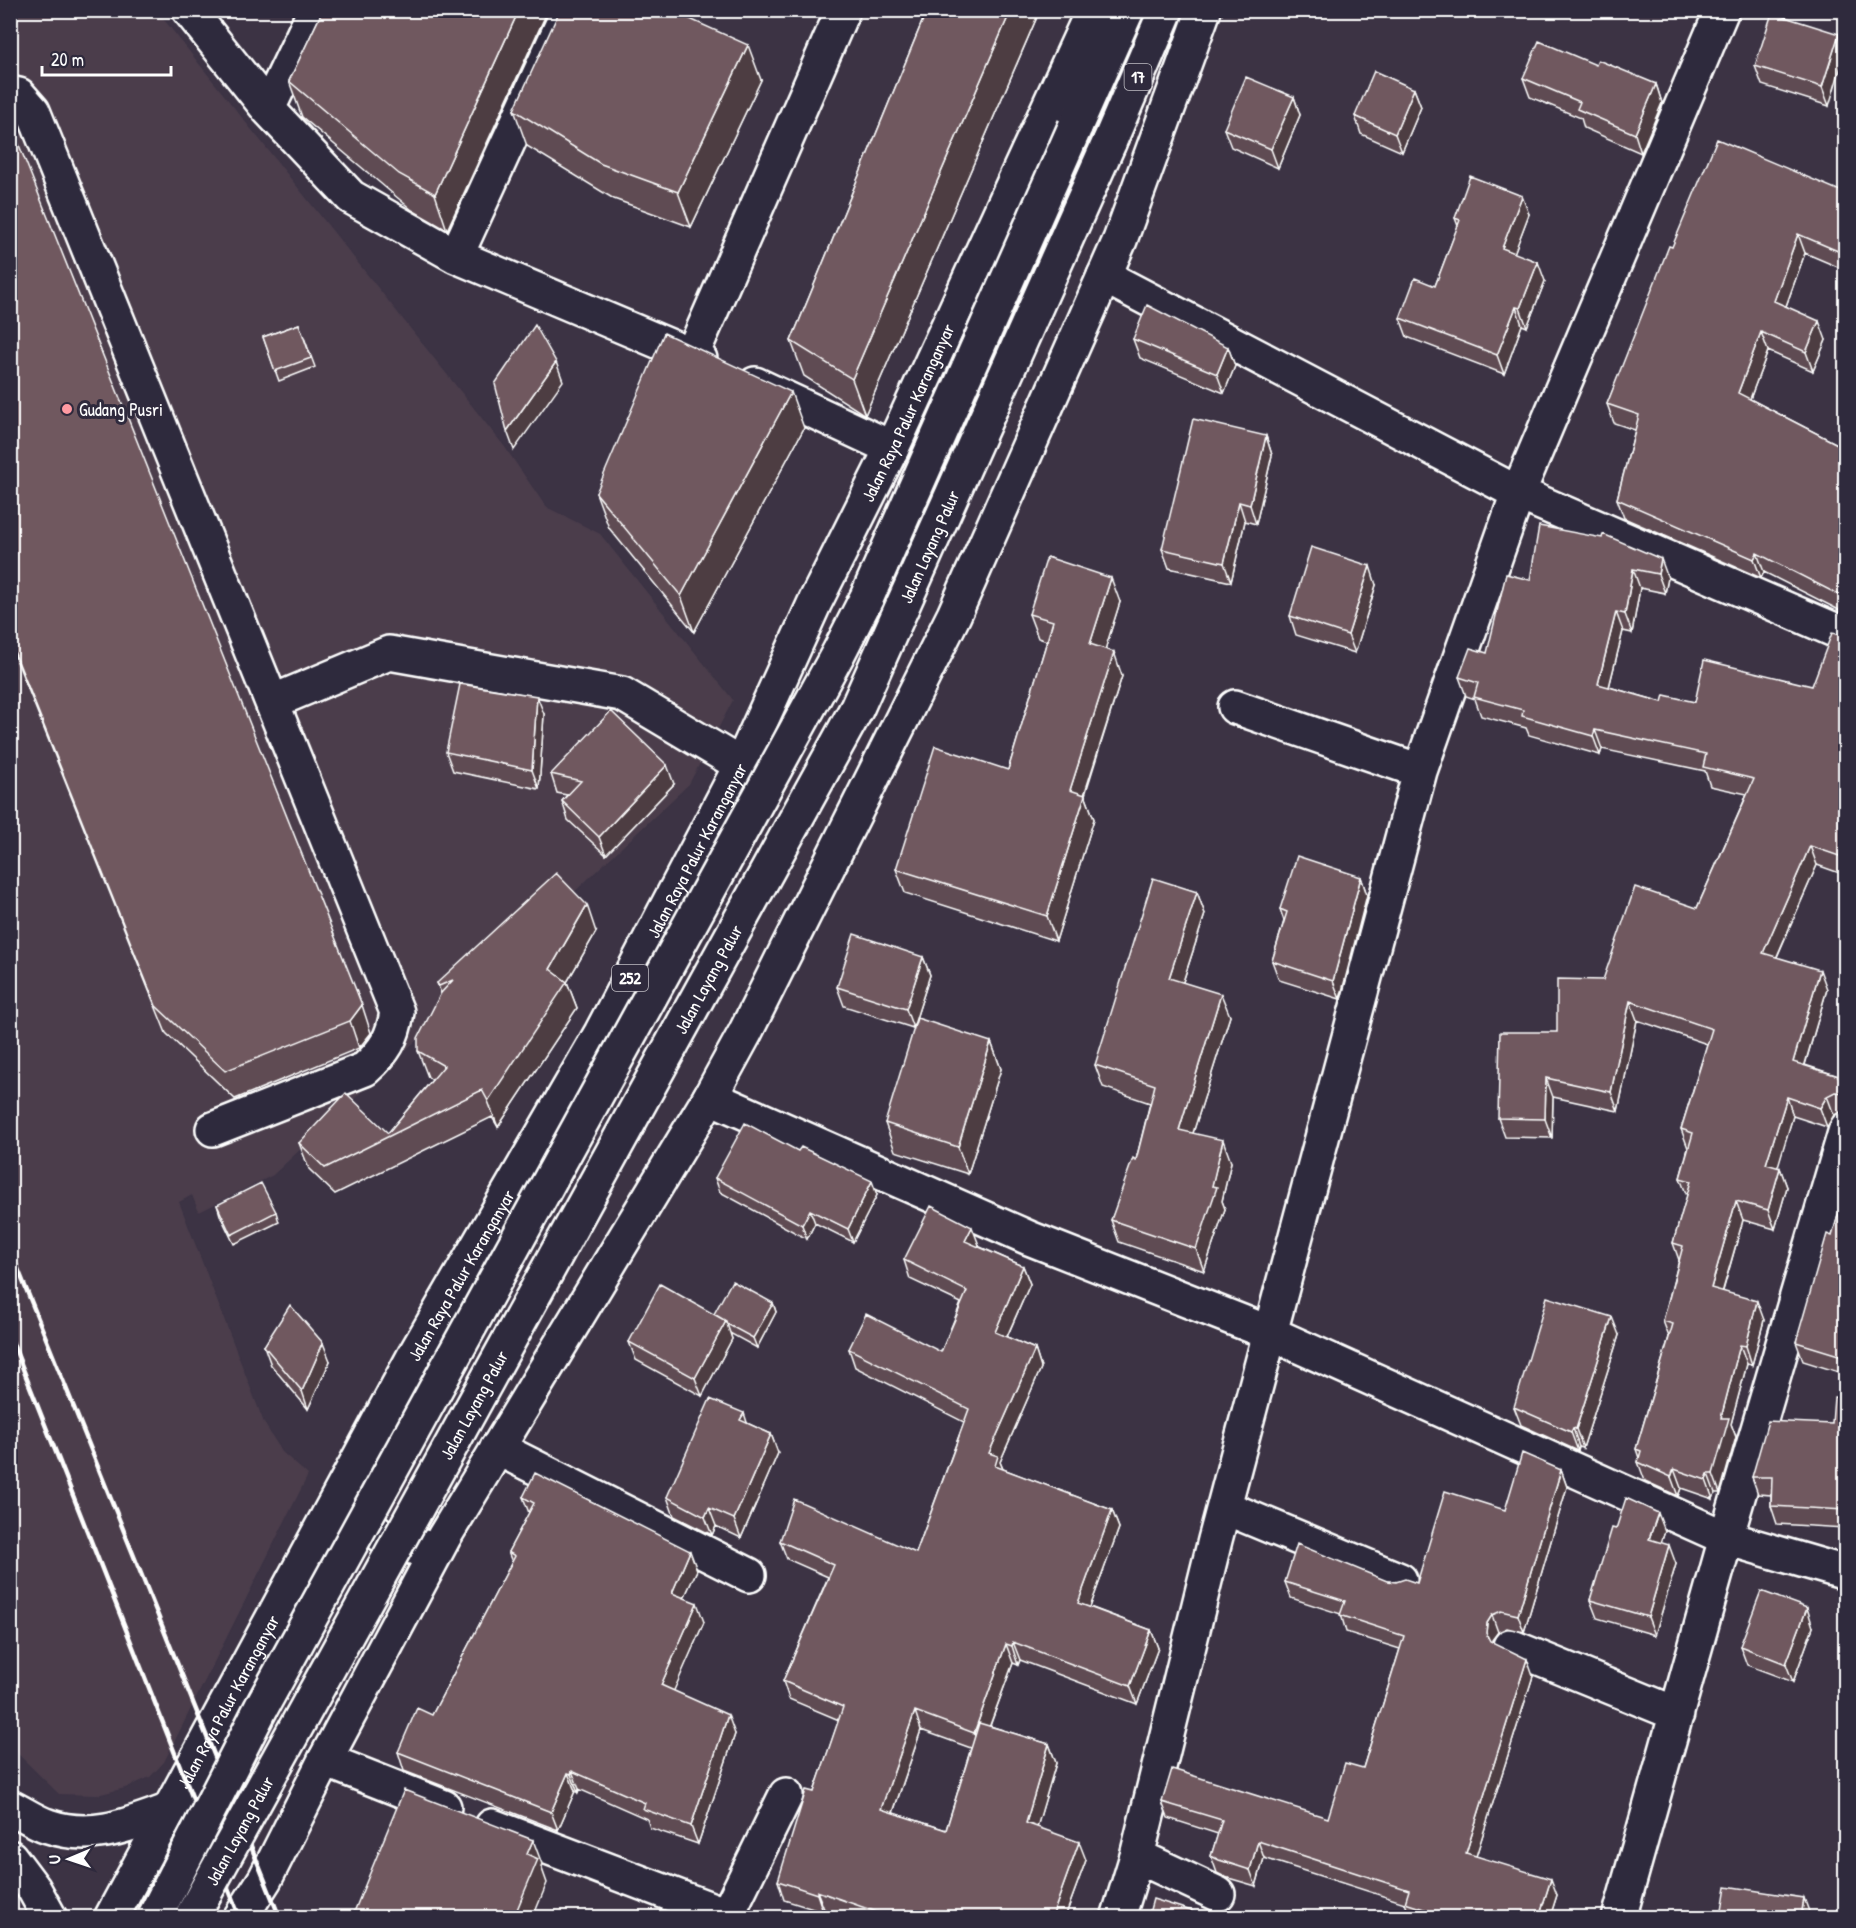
<svg xmlns="http://www.w3.org/2000/svg" width="1856" height="1928" font-family="'Patrick Hand',sans-serif">
  <style>
    .built { fill: #4b3e4c }
    .lines { fill: none; stroke-linecap: round; stroke-linejoin: round }
    .minor-casing { stroke: #fff; stroke-width: 38 }
    .major-casing { stroke: #fff; stroke-width: 38 }
    .highway-casing { stroke: #fff; stroke-width: 38 }
    .minor { stroke: #2f2a3d; stroke-width: 33 }
    .major { stroke: #2f2a3d; stroke-width: 33 }
    .highway { stroke: #2f2a3d; stroke-width: 33 }
    .rail { stroke: #fff; stroke-width: 4.5 }
    .major-bridge-casing { stroke: #fff; stroke-width: 38; stroke-linecap: butt }
    .major-bridge { stroke: #2f2a3d; stroke-width: 33 }
    .wall { fill: #5f4c52; stroke: #fff; stroke-width: 1.5; fill-rule: evenodd }
    .shaded-wall { fill: #4e3e42; stroke: #fff; stroke-width: 1.5 }
    .building { fill: #6f585f; stroke: #fff; stroke-width: 1.5 }
    .poi-dot { fill: #ff9aa2; stroke: #2f2a3d; stroke-width: 2 }
    .labels { text-anchor: middle; dominant-baseline: central; stroke-width: 6; stroke-linejoin: round; paint-order: stroke }
    .shield { fill: #2f2a3d; stroke: #c1bfc5; stroke-width: 1.5 }
    .shield-label { font-size: 16px; font-weight: bold; fill: #fff }
    .poi-label { font-size: 18px; fill: #fff; stroke: #2f2a3d; text-anchor: start }
    .street-label { font-size: 18px; fill: #fff; stroke: #2f2a3d }
  </style>
  <rect width="100%" height="100%" fill="#3c3344"/>
  <filter id="ink" filterUnits="userSpaceOnUse"><feTurbulence type="fractalNoise" baseFrequency=".0167" numOctaves="2"/><feDisplacementMap in="SourceGraphic" scale="12" xChannelSelector="R" yChannelSelector="G"/><feConvolveMatrix kernelMatrix="1 2 1 2 8 2 1 2 1" color-interpolation-filters="sRGB"/></filter>
  <g filter="url(#ink)">
    <path class="built" d="M11 11H157L504 446 546 507 600 534 733 700 689 784 273 1175 199 1212 192 1195 179 1202 264 1423 282 1452 308 1475 164 1762 150 1777 125 1788 97 1795 59 1794 14 1750 11 1752Z"/>
    <g class="lines">
      <g class="minor-casing">
        <path id="minor" d="M189 10 268 109
          M315 10 268 109 351 197 456 256 700 359
          M10 93 19 95 33 111 397 1012C393 1038 385 1051 365 1069L213 1129
          M456 256 569 10
          M1104 276 1518 493 1846 635
          M692 355 843 10
          M755 384 892 448
          M272 702 389 653 622 694 741 765
          M1235 707 1420 771
          M710 1097 1029 1238 1270 1333 1420 771 1518 493 1722 10
          M1846 1129 1726 1538 1846 1573
          M497 1448 749 1575
          M1224 1507 1400 1580
          M1510 1646 1677 1714
          M325 1760 444 1807
          M492 1826 734 1918
          M1137 1856 1218 1894
          M727 1915 786 1795
          M1118 1918 1137 1856 1215 1540 1270 1333 1726 1538 1619 1918"/>
      </g>
      <g class="major-casing">
        <g id="major">
          <path d="M1075 127 1127 10"/>
          <path d="M1109 143 1166 10"/>
          <path d="M352 1494C361 1526 391 1550 424 1547"/>
          <path id="s1" d="M111 1918 414 1356 601 1033 741 765 815 602 892 448 1093 10"/>
          <path d="M240 1918 265 1879 325 1760 444 1537 710 1097 745 1033 954 615 1120 240 1204 10"/>
        </g>
      </g>
      <g class="highway-casing">
        <path id="highway" d="M10 1807C23 1813 35 1822 48 1826 92 1841 129 1825 170 1810
          M10 1857 34 1889 50 1918"/>
      </g>
      <use href="#minor" class="minor"/>
      <use href="#major" class="major"/>
      <use href="#highway" class="highway"/>
      <path class="rail" d="M10 1249 280 1918
        M10 1336 240 1918"/>
      <g class="major-bridge-casing">
        <g id="major-bridge">
          <path d="M154 1918 261 1708 839 652 867 597 1075 127"/>
          <path id="s2" d="M191 1918 857 708 1109 143"/>
        </g>
      </g>
      <use href="#major-bridge" class="major-bridge"/>
    </g>
    <path class="wall" d="M323 10H548L447 230 412 210 302 117 289 81Z
      M927 10H1040L865 415 804 376 791 341Z
      M1839 34 1829 106 1762 85 1755 66Z
      M1596 65 1656 84 1662 103 1641 153 1584 128 1581 118 1530 97 1523 78Z
      M761 80 691 227 614 199 527 146 514 110Z
      M1414 89 1421 107 1402 152 1361 134 1355 116Z
      M1294 97 1300 115 1278 168 1231 147 1224 129Z
      M10 143 371 1033 359 1048 235 1099 166 1033 10 644Z
      M1845 193V270L1805 253 1786 306 1826 340 1813 371 1768 351 1750 399 1845 448V613L1764 572 1761 578 1624 518 1617 499 1635 430 1614 423 1607 404 1672 247Z
      M1529 214 1514 253 1545 281 1527 327 1522 325 1504 374 1407 337 1400 318 1435 286 1458 226 1455 218Z
      M299 324 315 367 279 381 263 337Z
      M1133 339 1228 347 1235 366 1224 393 1140 358Z
      M804 428 694 632 609 528 596 493Z
      M1266 436 1272 455 1256 524 1245 521 1231 582 1169 568 1162 549Z
      M1602 538 1668 578 1665 593 1640 588 1632 633 1623 631 1609 687 1662 702H1695L1812 686 1842 635 1845 633V875L1817 865 1777 957 1827 989 1805 1065 1845 1078V1111H1842L1834 1115 1827 1127 1793 1116 1777 1167 1780 1168 1787 1187 1775 1229 1743 1220 1723 1291 1764 1320 1752 1365 1747 1364 1731 1424 1736 1437 1720 1493H1715L1713 1499 1681 1488 1678 1496 1645 1481 1638 1462 1639 1458 1636 1449 1669 1337 1663 1321 1679 1260 1673 1243 1687 1196 1680 1178 1688 1148 1681 1129 1707 1044 1637 1020 1618 1111 1553 1097 1552 1138 1505 1137 1498 1118 1557 1032 1603 980 1697 908 1747 794 1710 786 1705 771 1602 749 1600 755 1529 735 1526 728 1481 716 1475 699 1466 696 1459 677 1487 653 1530 580Z
      M1376 585 1355 653 1296 635 1290 616Z
      M1120 602 1105 649 1122 676 1085 795 1094 819 1056 941 905 893 896 869 1008 770 1047 641 1038 638 1029 614Z
      M544 714 539 789 453 771 446 752Z
      M551 774 674 784 606 855 568 820 562 801 567 795 557 793Z
      M1361 877 1367 895 1340 999 1279 980 1272 961 1284 921 1280 909Z
      M1197 892 1205 914 1183 982 1230 1016 1193 1133 1231 1162 1222 1201 1225 1209 1204 1271 1119 1242 1111 1220 1136 1160 1150 1103 1103 1087 1095 1065Z
      M596 932 567 982 577 1008 498 1127 492 1117 335 1194 309 1169 299 1143 388 1133 432 1080 428 1077 418 1051 441 993 437 983Z
      M923 957 930 975 913 1028 844 1006 837 987Z
      M991 1042 1001 1069 968 1174 895 1151 885 1123Z
      M715 1178 877 1195 853 1242 815 1223 807 1239 720 1192Z
      M1845 1192V1374L1803 1361 1796 1342 1832 1236Z
      M217 1205 276 1212 279 1222 234 1244 220 1215Z
      M979 1245 978 1246 1023 1266 1030 1284 1007 1337 1035 1349 1041 1368 1000 1462 1003 1469 1112 1510 1119 1528 1090 1607 1151 1630 1158 1648 1137 1704 1020 1660 1018 1665 1013 1663 990 1726 1049 1744 1056 1763 1037 1827 1086 1860 1065 1917H846L824 1909 823 1912 784 1900 778 1881 814 1792 839 1720 789 1699 783 1681 828 1577 787 1559 780 1541 916 1553 964 1422 855 1367 849 1349 941 1352 961 1303 910 1279 904 1260ZM921 1730 971 1748 946 1830 893 1813Z
      M773 1303 776 1312 757 1348 730 1333 732 1339 702 1396 636 1360 629 1342 714 1314Z
      M1619 1335 1583 1448 1579 1447 1578 1451 1521 1425 1514 1407Z
      M264 1346 330 1361 308 1409 271 1365Z
      M1845 1398V1528L1777 1524 1771 1506V1495L1758 1494 1752 1477 1832 1424Z
      M747 1423 771 1434 778 1453 741 1538 716 1526 712 1535 674 1516 667 1497Z
      M1561 1470 1567 1487 1524 1632 1507 1628 1498 1632 1492 1640V1643L1533 1676 1476 1856 1557 1895 1550 1917H1410L1405 1903 1264 1858 1256 1886 1225 1877 1217 1873 1211 1856 1218 1834 1168 1818 1162 1802 1328 1818 1363 1768 1400 1649 1346 1632 1341 1614 1291 1598 1285 1582 1387 1581 1417 1583 1505 1510Z
      M523 1497 697 1570 684 1598 704 1622 673 1691 735 1734 698 1844 650 1828 647 1819 579 1789 578 1793 575 1791 558 1830 404 1771 398 1752 432 1715 512 1562 508 1552 529 1513Z
      M1616 1529 1665 1531 1661 1543 1676 1564 1655 1635 1597 1618 1590 1600Z
      M1813 1627 1793 1682 1747 1665 1740 1646Z"/>
    <path class="shaded-wall" d="M519 10H548L447 230 435 194Z
      M1011 10H1040L865 415 852 379Z
      M1839 34 1845 53 1829 106 1822 87Z
      M748 45 761 80 691 227 678 192Z
      M1656 84 1662 103 1641 153 1635 134Z
      M1414 89 1421 107 1402 152 1395 134Z
      M1294 97 1300 115 1278 168 1271 149Z
      M1522 196 1529 214 1509 267 1502 248Z
      M1798 234 1805 253 1781 320 1774 301Z
      M1538 262 1545 281 1527 327 1520 308Z
      M1516 307 1522 325 1504 374 1497 355Z
      M1819 321 1826 340 1813 371 1806 352Z
      M1761 332 1768 351 1745 412 1738 393Z
      M1228 347 1235 366 1224 393 1217 374Z
      M556 362 563 381 514 450 507 431Z
      M791 392 804 428 694 632 681 596Z
      M1266 436 1272 455 1256 524 1250 505Z
      M1239 502 1245 521 1231 582 1224 563Z
      M1757 553 1764 572 1761 578 1754 559Z
      M1661 559 1668 578 1665 593 1658 574Z
      M1370 566 1376 585 1355 653 1348 635Z
      M1633 569 1640 588 1632 633 1625 614Z
      M1111 578 1120 602 1099 669 1090 644Z
      M1616 612 1623 631 1605 703 1598 684Z
      M1114 652 1122 676 1078 814 1070 790Z
      M537 696 544 714 539 789 532 770Z
      M1595 730 1602 749 1600 755 1593 736Z
      M667 765 674 784 606 855 599 837Z
      M1085 795 1094 819 1056 941 1047 916Z
      M1810 846 1817 865 1770 972 1763 953Z
      M1361 877 1367 895 1340 999 1333 981Z
      M1197 892 1205 914 1177 1000 1169 978Z
      M587 905 596 932 567 982 577 1008 498 1127 488 1101 550 969Z
      M923 957 930 975 913 1028 906 1009Z
      M1820 970 1827 989 1800 1081 1793 1062Z
      M1221 994 1230 1016 1187 1152 1179 1130Z
      M1630 1001 1637 1020 1618 1111 1611 1092Z
      M362 1005 371 1033 359 1048 350 1021Z
      M991 1042 1001 1069 968 1174 958 1147Z
      M1546 1078 1553 1097 1552 1138 1545 1119Z
      M1827 1096 1834 1115 1827 1127 1820 1108Z
      M1787 1097 1793 1116 1773 1183 1766 1164Z
      M1223 1140 1231 1162 1222 1201 1225 1209 1204 1271 1196 1249Z
      M1780 1168 1787 1187 1775 1229 1768 1210Z
      M872 1181 877 1195 853 1242 848 1229Z
      M1736 1201 1743 1220 1718 1307 1711 1288Z
      M810 1210 815 1223 807 1239 802 1225Z
      M972 1227 979 1245 972 1259 965 1241Z
      M1023 1266 1030 1284 1001 1350 995 1332Z
      M1757 1301 1764 1320 1752 1365 1746 1346Z
      M773 1303 776 1312 757 1348 753 1338Z
      M1612 1317 1619 1335 1583 1448 1576 1429Z
      M726 1321 732 1339 702 1396 695 1378Z
      M323 1343 330 1361 308 1409 302 1391Z
      M1740 1345 1747 1364 1731 1424 1736 1437 1720 1493 1713 1474 1721 1418Z
      M1035 1349 1041 1368 1000 1462 1005 1474 1001 1484 989 1453Z
      M744 1413 750 1432 740 1420Z
      M1573 1428 1579 1447 1578 1451 1571 1432Z
      M771 1434 778 1453 741 1538 734 1519Z
      M1674 1469 1681 1488 1678 1496 1671 1477Z
      M1561 1470 1567 1487 1524 1632 1518 1615Z
      M1708 1474 1715 1493 1713 1499 1706 1480Z
      M709 1508 716 1526 712 1535 705 1517Z
      M1112 1510 1119 1528 1085 1621 1078 1603Z
      M1658 1513 1665 1531 1656 1558 1649 1539Z
      M1669 1545 1676 1564 1655 1635 1648 1617Z
      M690 1551 697 1570 678 1611 672 1593Z
      M697 1603 704 1622 668 1704 661 1685Z
      M1807 1608 1813 1627 1793 1682 1786 1664Z
      M1492 1615 1498 1632 1492 1640V1649L1486 1633 1487 1623Z
      M1151 1630 1158 1648 1137 1704 1130 1686Z
      M1013 1642 1020 1660 1018 1665 1012 1646Z
      M1006 1644 1013 1663 980 1752 974 1733Z
      M1527 1659 1533 1676 1472 1869 1466 1853Z
      M915 1711 921 1730 888 1827 881 1809Z
      M728 1715 735 1734 698 1844 691 1826Z
      M1049 1744 1056 1763 1033 1841 1026 1823Z
      M572 1771 579 1789 578 1793 571 1774Z
      M568 1773 575 1791 558 1830 551 1812Z
      M533 1840 542 1864 541 1866 547 1883 533 1917H514L527 1854Z
      M1258 1841 1264 1858 1256 1886 1250 1870Z
      M1079 1842 1086 1860 1065 1917H1052Z
      M1551 1879 1557 1895 1550 1917H1539Z
      M817 1891 824 1909 823 1912 817 1894Z
      M1804 1898 1811 1917H1801Z"/>
    <path class="building" d="M323 10H519L435 194 399 174 289 81Z
      M560 10H670L748 45 678 192 601 164 514 110Z
      M927 10H1011L852 379 791 341Z
      M1772 13 1839 34 1822 87 1755 66Z
      M1539 41 1596 65 1598 60 1656 84 1635 134 1577 109 1580 102 1523 78Z
      M1374 71 1414 89 1395 134 1355 116Z
      M1246 77 1294 97 1271 149 1224 129Z
      M1717 139 1845 193V254L1798 234 1774 301 1819 321 1806 352 1761 332 1738 393 1845 448V598L1757 553 1754 559 1617 499 1639 415 1607 404 1669 246 1672 247Z
      M17 140 362 1005 350 1021 225 1071 156 1006 10 641V143Z
      M1470 176 1522 196 1502 248 1538 262 1520 308 1516 307 1497 355 1400 318 1415 278 1435 286 1460 220 1455 218Z
      M1147 305 1228 347 1217 374 1133 339Z
      M299 324 311 358 275 371 263 337Z
      M535 325 556 362 507 431 495 384Z
      M664 333 791 392 681 596 596 493Z
      M1193 419 1266 436 1250 505 1239 502 1224 563 1162 549Z
      M1539 526 1602 538 1603 534 1661 559 1658 574 1633 569 1625 614 1616 612 1598 684 1662 702 1664 695 1695 702 1704 660 1812 686 1832 633 1842 635 1845 633V858L1810 846 1763 953 1820 970 1793 1062 1845 1078V1093L1835 1092 1827 1096 1820 1108 1787 1097 1766 1164 1780 1168 1768 1210 1736 1201 1711 1288 1757 1301 1746 1346 1740 1345 1721 1418H1729L1713 1474H1708L1706 1480 1674 1469 1671 1477 1638 1462 1641 1451 1636 1449 1673 1324 1663 1321 1683 1246 1673 1243 1691 1181 1680 1178 1693 1133 1681 1129 1712 1029 1630 1001 1611 1092 1546 1078 1545 1119 1498 1118 1500 1032H1557V979L1603 980 1635 887 1697 908 1754 779 1703 767 1706 754 1595 730 1593 736 1522 716 1523 710 1474 697 1478 683 1459 677 1470 648 1487 653 1506 574 1530 580Z
      M1311 547 1370 566 1348 635 1290 616Z
      M1047 557 1111 578 1090 644 1114 652 1070 790 1085 795 1047 916 896 869 935 746 1008 770 1053 621 1029 614Z
      M460 684 537 696 532 770 446 752Z
      M611 711 667 765 599 837 562 801 581 781 551 774Z
      M1297 856 1361 877 1333 981 1272 961 1287 912 1280 909Z
      M556 873 587 905 550 969 567 982 488 1101 482 1090 325 1168 299 1143 346 1093 388 1133 444 1066 418 1051V1038L441 993 453 980 439 986 437 983Z
      M1153 878 1197 892 1169 978 1221 994 1179 1130 1223 1140 1212 1186 1217 1187 1196 1249 1111 1220 1133 1158 1136 1160 1155 1085 1095 1065Z
      M854 934 923 957 906 1009 837 987Z
      M917 1018 991 1042 958 1147 885 1123Z
      M745 1123 798 1151 801 1147 872 1181 848 1229 810 1210 802 1225 715 1178Z
      M261 1183 276 1212 231 1235 217 1205Z
      M1845 1192V1357L1796 1342 1827 1234 1832 1236Z
      M931 1206 972 1227 965 1241 1023 1266 995 1332 1035 1349 989 1453 998 1456 995 1466 1112 1510 1078 1603 1151 1630 1130 1686 1013 1642 1012 1646 1006 1644 974 1733 915 1711 881 1809 946 1830 979 1723 1049 1744 1026 1823 1079 1842 1052 1917H891L817 1891V1894L778 1881 806 1790 814 1792 843 1707 783 1681 834 1565 780 1541 794 1499 916 1553 969 1409 849 1349 866 1314 941 1352 967 1291 904 1260Z
      M732 1281 773 1303 753 1338 727 1324 726 1321 714 1314Z
      M660 1284 726 1321 695 1378 629 1342Z
      M1547 1297 1612 1317 1576 1429 1573 1428 1571 1432 1514 1407Z
      M290 1305 323 1343 302 1391 264 1346Z
      M1834 1397 1845 1398V1510L1771 1506 1772 1477H1752L1768 1421 1832 1424Z
      M710 1399 744 1413 740 1420 771 1434 734 1519 709 1508 705 1517 667 1497Z
      M1522 1453 1561 1470 1518 1615 1501 1611 1492 1615 1487 1623 1486 1633 1490 1641 1527 1659 1466 1853 1551 1879 1539 1917H1449L1405 1903 1409 1890 1258 1841 1250 1870 1219 1860 1211 1856 1222 1820 1162 1802 1172 1769 1328 1818 1345 1763 1363 1768 1404 1636 1340 1615 1345 1601 1285 1582 1297 1544 1387 1581 1396 1582 1405 1579 1417 1583 1445 1491 1505 1510Z
      M535 1473 690 1551 672 1593 697 1603 661 1685 728 1715 691 1826 643 1809 645 1803 572 1771 571 1774 568 1773 551 1812 398 1752 417 1708 432 1715 515 1556 508 1552 534 1503 523 1497Z
      M1626 1498 1658 1513 1649 1539 1669 1545 1648 1617 1590 1600 1612 1528 1616 1529Z
      M1761 1591 1807 1608 1786 1664 1740 1646Z
      M404 1790 533 1840 527 1854 538 1859 514 1917H352Z
      M1726 1886 1804 1898 1801 1917H1721Z
      M1153 1899 1211 1917H1148Z
      M637 1912 648 1917H634Z"/>
  </g>
  <circle class="poi-dot" cx="67" cy="409" r="6"/>
  <g class="labels">
    <g class="shield">
      <rect x="1124.5" y="64" width="27" height="26" rx="4.5"/>
      <rect x="612" y="965" width="36" height="26" rx="4.5"/>
    </g>
    <g class="shield-label">
      <text x="1138" y="77">17</text>
      <text x="630" y="978">252</text>
    </g>
    <g class="poi-label">
      <text x="79" y="409">Gudang Pusri</text>
    </g>
    <g class="street-label">
      <text stroke="none"><textPath href="#s1" startOffset="1704">Jalan Raya Palur Karanganyar</textPath></text>
      <text stroke="none"><textPath href="#s2" startOffset="1558">Jalan Layang Palur</textPath></text>
      <text stroke="none"><textPath href="#s1" startOffset="1218">Jalan Raya Palur Karanganyar</textPath></text>
      <text stroke="none"><textPath href="#s2" startOffset="1072">Jalan Layang Palur</textPath></text>
      <text stroke="none"><textPath href="#s1" startOffset="732">Jalan Raya Palur Karanganyar</textPath></text>
      <text stroke="none"><textPath href="#s2" startOffset="586">Jalan Layang Palur</textPath></text>
      <text stroke="none"><textPath href="#s1" startOffset="246">Jalan Raya Palur Karanganyar</textPath></text>
      <text stroke="none"><textPath href="#s2" startOffset="100">Jalan Layang Palur</textPath></text>
    </g>
  </g>
  <rect width="1856" height="1928" fill="none" stroke="#2f2a3d" stroke-width="36"/>
  <rect x="18" y="18" width="1820" height="1892" fill="none" stroke="#fff" stroke-width="2" filter="url(#ink)"/>
  <g transform="translate(69 1859) rotate(268)" stroke="#2f2a3d" stroke-width="4.5" paint-order="stroke">
  <path d="M0-4.5L10 22L0 15L-10 22Z" fill="#ffffff"/>
  <text y="-9" font-size="16" font-weight="bold" text-anchor="middle" fill="#ffffff">U</text>
  </g>
  <path d="M42 66v9h129v-9" fill="none" stroke="#ffffff" stroke-width="3"/>
  <text x="51" y="66" font-size="18" fill="#ffffff" stroke="#2f2a3d" stroke-width="4.5" paint-order="stroke">20 m</text>
</svg>
